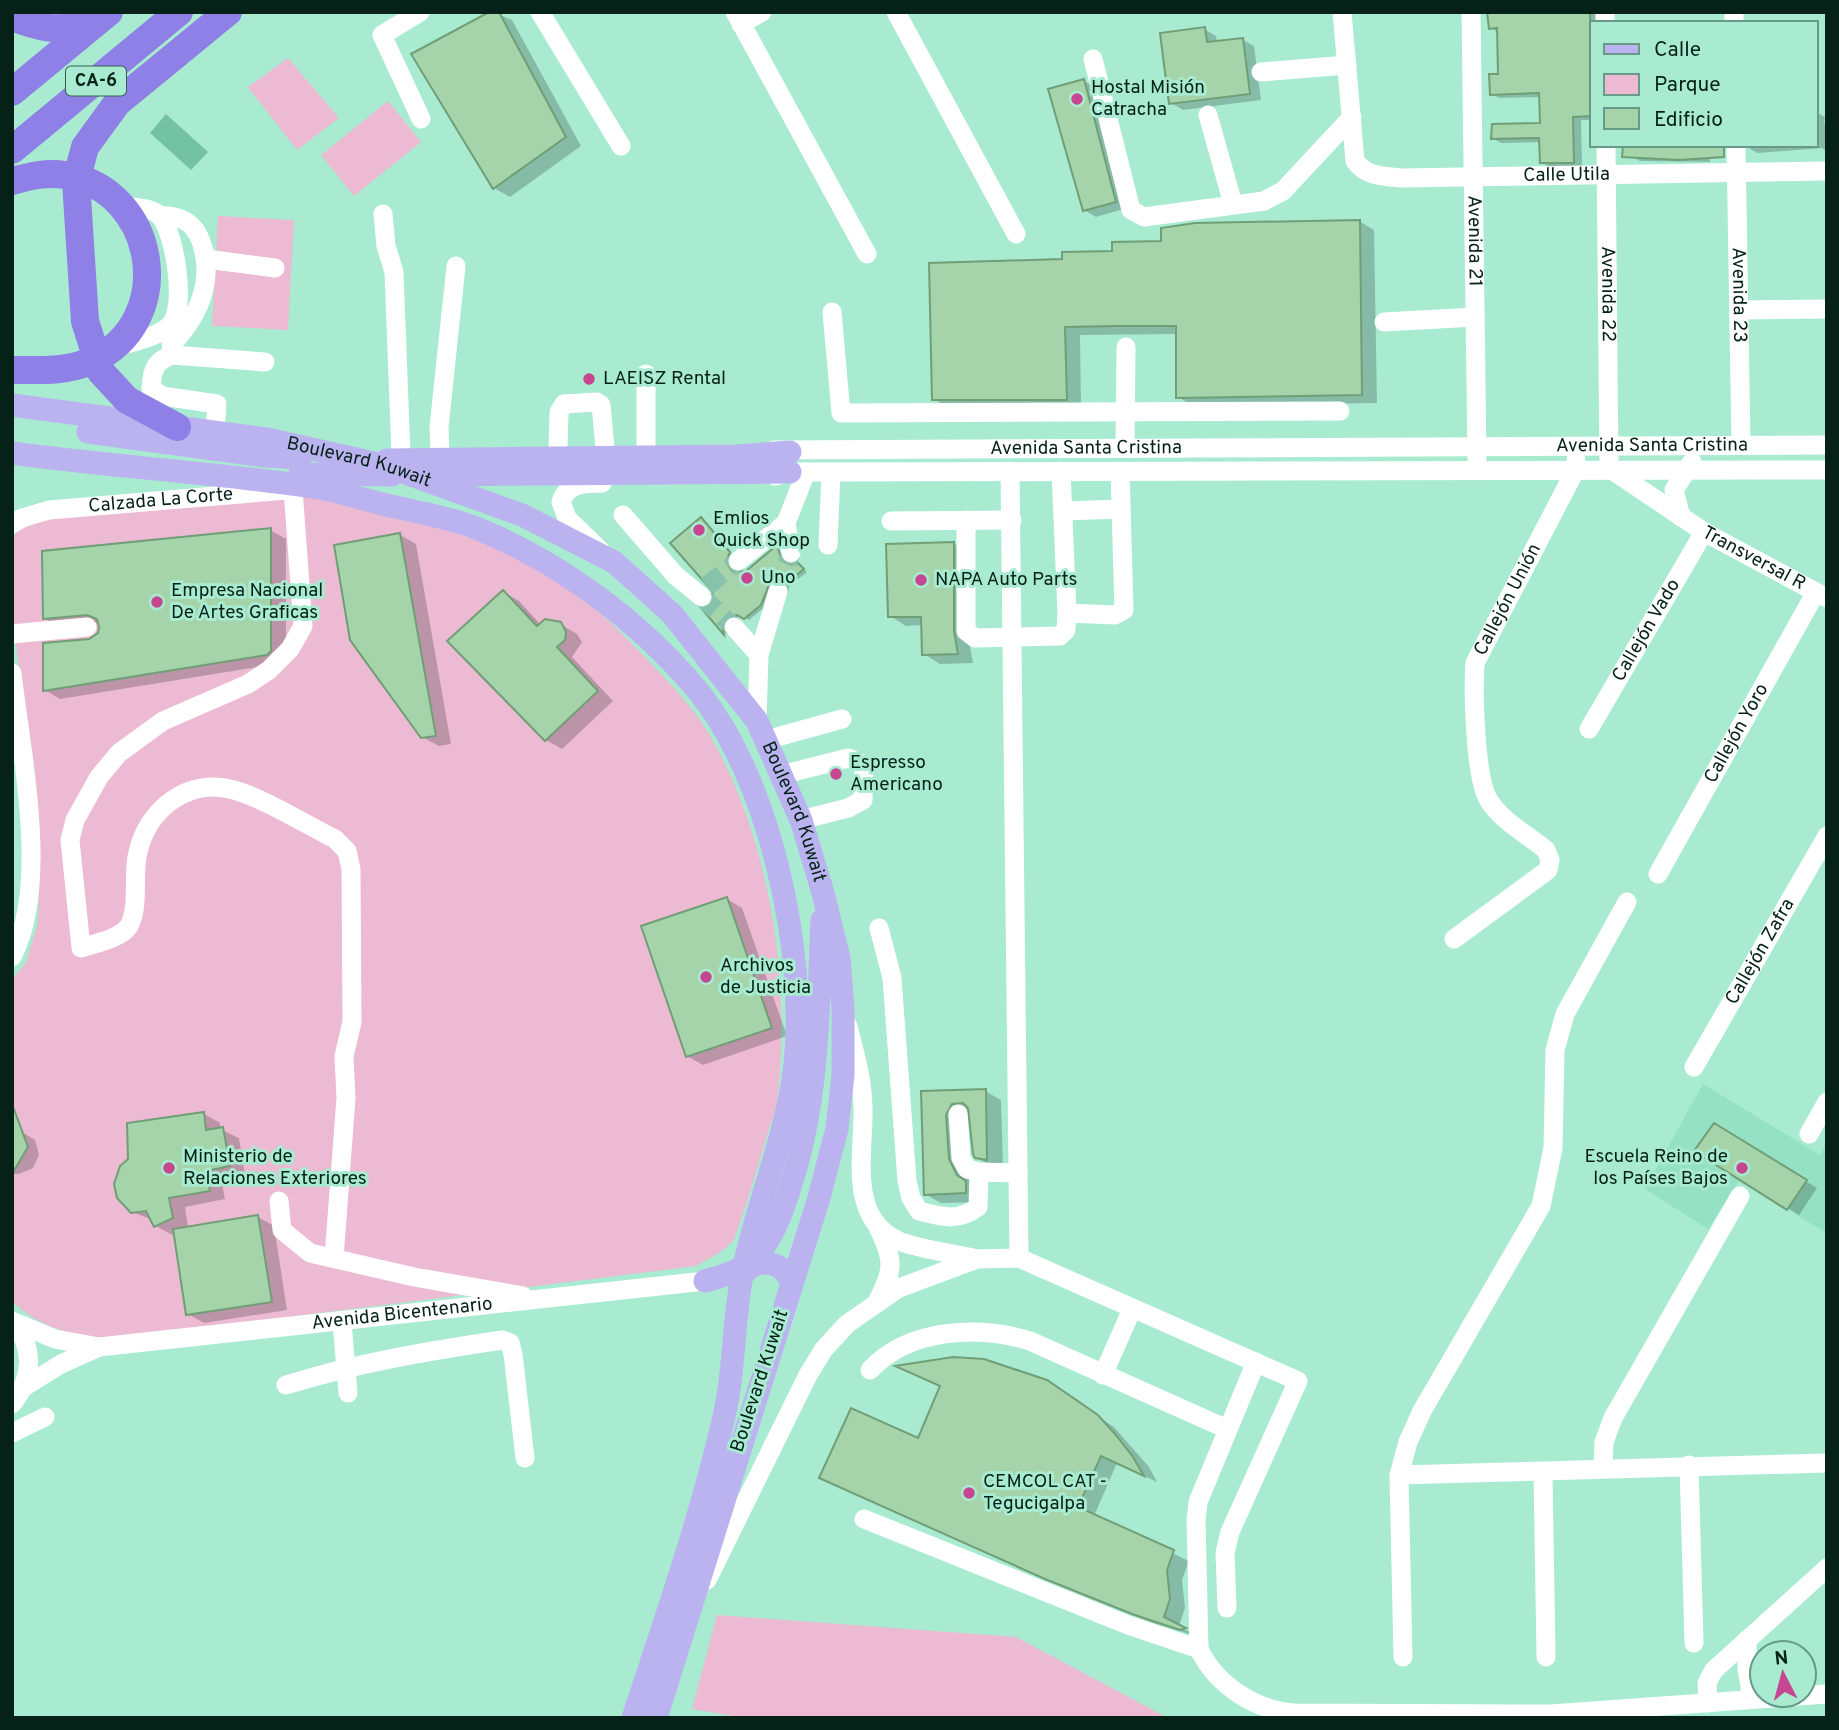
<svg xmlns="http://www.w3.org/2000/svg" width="1839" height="1730" font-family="Overpass,sans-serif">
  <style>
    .built { fill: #94e1c3 }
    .green { fill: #ecbad2 }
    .water { fill: #74c2a4 }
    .shadow { fill: #0003 }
    .building { fill: #a5d4aa; stroke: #709e76; stroke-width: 2 }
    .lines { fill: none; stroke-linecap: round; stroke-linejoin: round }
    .minor-tunnel { stroke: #87c3ac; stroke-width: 19; stroke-dasharray: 19 10; stroke-linecap: butt }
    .minor { stroke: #fff; stroke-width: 19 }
    .major { stroke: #bbb3f0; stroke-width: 23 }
    .highway { stroke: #8e80e6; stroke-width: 28 }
    .poi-dot { fill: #c64691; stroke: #a8ebd1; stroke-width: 2.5 }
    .labels { text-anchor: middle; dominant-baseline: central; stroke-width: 6; stroke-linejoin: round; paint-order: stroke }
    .shield { fill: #a8ebd1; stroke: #365e50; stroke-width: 2 }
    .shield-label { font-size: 18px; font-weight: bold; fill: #052118 }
    .poi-label { font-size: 19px; fill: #052118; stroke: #a8ebd1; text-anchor: start }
    .street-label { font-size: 19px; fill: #052118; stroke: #a8ebd1 }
  </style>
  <rect width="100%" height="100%" fill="#a8ebd1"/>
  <path class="built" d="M1703 1084 1820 1155 1827 1142V1233L1739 1181 1708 1229 1645 1189Z"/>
  <path class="green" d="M288 58 339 118 297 150 248 87Z
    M388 101 421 142 354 196 321 155Z
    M218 216 294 220 288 330 212 326Z
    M313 493C388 513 464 529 533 566 573 587 610 620 640 652 663 676 688 701 706 729 768 830 791 976 778 1093 777 1108 770 1124 766 1139 756 1173 746 1206 734 1240L722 1251 696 1266 110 1339C74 1336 39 1328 12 1301V979L26 963 38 922 40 837 12 612V539L18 530 35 518Z
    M717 1615 1016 1637 1168 1718H745L692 1709Z"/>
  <path class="water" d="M166 114 208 152 191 170 150 133Z"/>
  <path class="shadow" d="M493 12 512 20 581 146 510 197 494 188Z
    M1490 12H1599L1600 23H1592V120H1581L1582 166 1549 167 1541 162V142L1501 143 1493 138 1542 125 1541 97 1499 98 1492 94 1499 76V33L1491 28Z
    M1204 29 1216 36 1217 43 1243 40 1254 46 1261 100 1183 110 1171 103Z
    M1084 81 1096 88 1127 208 1096 217 1084 210Z
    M1816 112 1825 117 1824 123H1827V152L1822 148 1758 153 1750 149V145H1816Z
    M1710 145V162L1640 161 1633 157Z
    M1359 221 1374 230 1377 403 1193 406 1178 397 1177 334 1080 335 1081 408H949L934 399 1064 261 1163 243Z
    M701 520 733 555 729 565 735 574 746 572 777 548 785 564 792 567 798 565 807 572 792 584 786 580 774 583 765 607 749 620 742 616 731 619 726 626 727 635 705 610 714 605 715 591Z
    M270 530 286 539V660L283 663 60 699 45 690 99 634 100 623 60 627 44 618Z
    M400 535 416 544 451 744 439 746 422 737Z
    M953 543 969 552V641L973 663 940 664 924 654 923 625 906 626 890 616Z
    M503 592 519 601 541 625 560 624 577 634 582 642 572 657 613 701 562 749 546 740 450 641Z
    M727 899 742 908 787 1036 703 1065 687 1056Z
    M985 1091 1001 1100 1003 1168 993 1167 976 1157 970 1109 961 1124 964 1170 982 1202 941 1203 925 1194 923 1093Z
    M204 1114 220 1123V1129L239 1138 245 1175 221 1179 225 1199 185 1207 188 1228 258 1217 274 1226 287 1310 204 1323 188 1314 175 1233 172 1235 156 1226 153 1220 132 1212Z
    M12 1126 35 1140 39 1155 33 1168 19 1174H12Z
    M1715 1126 1817 1188 1799 1215 1788 1208Z
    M901 1367 1046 1382 1114 1427 1149 1467 1157 1482 1117 1463 1094 1516 1189 1561 1182 1580 1185 1608 1179 1626 1199 1637 1150 1622 1063 1587 822 1477 919 1440 942 1387Z"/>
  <path class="building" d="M489 12H499L566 137 493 189 411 54Z
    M1487 12H1590L1592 116 1573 117 1574 163H1540L1539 138 1491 139 1492 124 1540 123 1539 93 1490 95 1489 74H1498L1497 28 1489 29Z
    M1205 27 1207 42 1243 38 1250 94 1169 104 1160 33Z
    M1084 79 1116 202 1083 211 1048 89Z
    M1623 145H1724V157L1679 160 1622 157Z
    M1360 220 1362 395 1176 398V326H1115L1065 327 1067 400H932L929 263 1062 259V252L1112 251V242L1161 241V228L1195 223Z
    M701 517 730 552 726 562 733 572 746 571 777 545 782 561 792 565 798 563 804 569 787 583 781 579 770 582 761 605 744 619 737 615 726 617 722 624 724 635 702 609 712 604 713 592 670 543Z
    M271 528V651L267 655 43 691V643L89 639 98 633 99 627 97 619 87 615 43 619 42 551Z
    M400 533 436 736 421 738 350 640 334 545Z
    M954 542V631L958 654 922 655 921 617H888L886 544Z
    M503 590 537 626 545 619 561 622 566 632 565 640 557 647 598 691 545 741 447 641Z
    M727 897 772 1028 686 1057 641 926Z
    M986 1089 987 1160 975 1158 973 1154 968 1108 963 1103 952 1104 946 1115 949 1159 957 1175 966 1181V1193L924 1195 921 1091Z
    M12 1104 28 1147 12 1174Z
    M204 1112 206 1130 223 1127 230 1166 206 1171 210 1191 169 1198 173 1218 154 1227 146 1211 131 1213 117 1198 114 1184 120 1166 128 1159 127 1123Z
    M1714 1123 1807 1180 1787 1210 1694 1151Z
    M258 1215 272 1302 186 1315 173 1229Z
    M953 1357 984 1359 1047 1380 1098 1415 1115 1434 1133 1457 1144 1476 1101 1456 1078 1507 1174 1550 1167 1570 1170 1599 1164 1617 1186 1628 1180 1630 1132 1614 1045 1579 819 1478 851 1408 918 1438 940 1386 895 1366Z"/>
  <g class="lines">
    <path class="minor-tunnel" d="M707 586 738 561
      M778 591 791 553
      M702 597 734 627"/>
    <g class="minor">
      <path d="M420 12 382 35 421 119"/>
      <path d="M540 12 621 146"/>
      <path d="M735 12 867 254"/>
      <path d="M896 12 1016 234"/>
      <path id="s1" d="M1342 12 1355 161C1367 177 1382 176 1401 178L1827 171"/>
      <path id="s2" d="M1471 12 1477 459"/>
      <path d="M1605 12V23"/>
      <path d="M1734 12V23"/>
      <path d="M741 24 762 12"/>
      <path d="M1093 59 1131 210 1144 217 1264 201 1283 191 1352 117"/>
      <path d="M1261 72 1347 65"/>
      <path d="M1208 115 1233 204"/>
      <path id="s3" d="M1606 145 1609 468 1704 532 1827 598"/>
      <path id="s4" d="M1736 145 1741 444"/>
      <path d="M383 214 386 246 394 272 401 455"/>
      <path d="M159 215C166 216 175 216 181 219 194 224 200 236 203 248 213 285 198 316 173 343"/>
      <path d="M206 259 275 268"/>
      <path d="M1739 310 1827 309"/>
      <path d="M832 312 841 413 1340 411"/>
      <path d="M1384 322 1475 317"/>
      <path d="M170 325 172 355C155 361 152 370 151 388L162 396 217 404 215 432"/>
      <path d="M114 348C131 342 157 338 170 325 187 308 175 233 160 216 152 207 135 208 124 206"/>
      <path d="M172 355 265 362"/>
      <path d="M646 447V374"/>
      <path d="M1125 448 1126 347"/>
      <path d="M558 449 559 412 564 404 597 402 601 405 605 448"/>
      <path id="s5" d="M774 450 1827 445"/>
      <path d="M440 453 439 427 456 266"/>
      <path d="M1010 471 1019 1258"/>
      <path d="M1061 471 1067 613 1115 615 1124 610 1120 471"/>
      <path d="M775 476 790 472H831L1827 470"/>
      <path d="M293 489 303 626 290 649 269 670 248 684 163 721 119 753 99 777 75 820 70 840 81 948C96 943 120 939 129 926 140 906 132 874 138 852 148 809 188 777 234 790 265 799 305 824 335 839L347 851 351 869 352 1022 344 1056 346 1098 334 1258"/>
      <path d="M1063 511 1121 509"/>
      <path d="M623 515 676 576 702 597"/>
      <path d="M1681 517 1674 490 1692 462"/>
      <path d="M966 520V631L975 638 1060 636 1066 630 1067 613"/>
      <path d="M891 521 1012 520"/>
      <path id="s6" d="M12 524 22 518 49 510 287 490"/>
      <path d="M828 545 831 472"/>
      <path d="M600 550 567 518 561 502C567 483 585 483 602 483"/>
      <path d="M791 553 786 523 806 472"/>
      <path d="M738 561 786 523"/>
      <path d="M734 627 759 655"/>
      <path d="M12 634 87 627"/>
      <path d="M12 673C21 753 50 885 12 957"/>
      <path d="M757 721 759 655 778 591"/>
      <path id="s7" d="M1589 729 1704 532"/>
      <path d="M766 740 842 719"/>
      <path d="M781 775 848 758 862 764 864 771 863 800 848 808 801 820"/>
      <path id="s8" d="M1658 874 1816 592"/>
      <path d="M879 928 892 978 907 1181 911 1198 919 1211C942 1217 958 1222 978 1207L979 1172"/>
      <path id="s9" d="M1454 939 1548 870 1550 860 1546 850C1528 835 1500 820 1488 799 1475 776 1473 691 1475 663L1576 469V460"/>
      <path d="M848 1026C855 1054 863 1081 863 1110 864 1152 847 1219 899 1241 922 1250 952 1253 977 1259"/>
      <path id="s10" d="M1694 1067 1827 836"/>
      <path d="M958 1114 961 1158 967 1169 979 1172 1018 1173"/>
      <path d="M1809 1134 1827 1102"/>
      <path d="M279 1201 282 1230 310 1253 414 1277 523 1296"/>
      <path d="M878 1300C895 1268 893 1259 878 1227"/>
      <path d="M12 1321C35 1347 33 1378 12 1404"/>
      <path id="s11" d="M14 1322 55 1339 99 1347 705 1281"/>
      <path d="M342 1322 348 1393"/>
      <path d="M1256 1362 1198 1502 1196 1520 1199 1649C1216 1685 1256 1711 1295 1713L1551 1714 1827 1694"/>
      <path d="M870 1370C909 1328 979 1325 1030 1341L1227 1429"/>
      <path d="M1103 1375 1132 1309"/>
      <path d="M286 1385C357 1363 428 1351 502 1340L510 1343 513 1354 525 1458"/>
      <path d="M24 1387 61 1364 99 1347"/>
      <path d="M12 1433 45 1417"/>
      <path d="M1689 1465 1694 1643"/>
      <path d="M1603 1468 1604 1442 1613 1418 1740 1196"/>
      <path d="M1543 1473 1546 1657"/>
      <path d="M1399 1475 1827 1463"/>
      <path d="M864 1519 1128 1625 1199 1649"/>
      <path d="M707 1580 808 1375 824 1349 847 1324 899 1288 977 1259 1019 1258 1298 1381 1230 1532 1225 1553 1227 1608"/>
      <path d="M1747 1640V1669L1752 1698"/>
      <path d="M1403 1657 1399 1475 1408 1442 1422 1411 1541 1206 1553 1148 1555 1050 1565 1014 1627 902"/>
      <path d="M1708 1703 1707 1683 1714 1670 1827 1568"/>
    </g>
    <g class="major">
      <path id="s12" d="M12 405 267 439 383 465 522 515 614 562 672 614 757 721 801 820 823 893 839 958 843 1009V1075L837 1129 818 1201 656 1718"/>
      <path d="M88 432 265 456 300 458"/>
      <path d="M12 453C112 467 212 472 312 487 338 491 365 500 391 506 418 512 446 517 471 526 556 559 640 621 698 691 770 779 807 952 795 1064 787 1136 756 1205 742 1276 733 1321 735 1367 725 1412 702 1515 666 1617 633 1718"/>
      <path d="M387 460 736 456 790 452"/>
      <path d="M300 474 392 475"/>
      <path d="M433 475 790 472"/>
      <path d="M743 1274C760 1255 784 1262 792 1284"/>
      <path d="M705 1281C722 1276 740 1272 753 1259 773 1240 783 1210 791 1184 819 1098 818 1010 822 920"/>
    </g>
    <path class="highway" d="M12 17C43 29 66 35 94 16
      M12 92 109 12
      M12 150 179 12
      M12 181C30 176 47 172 65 175 158 190 179 322 91 361 66 372 39 370 12 370
      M177 427 127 400 101 372 85 321 76 181 85 147 117 103 228 12"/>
  </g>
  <g class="poi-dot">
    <circle cx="1077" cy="99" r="7"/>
    <circle cx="589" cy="379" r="7"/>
    <circle cx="699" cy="530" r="7"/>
    <circle cx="747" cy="578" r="7"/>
    <circle cx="921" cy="580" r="7"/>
    <circle cx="157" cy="602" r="7"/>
    <circle cx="836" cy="774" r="7"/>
    <circle cx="706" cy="977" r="7"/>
    <circle cx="169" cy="1168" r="7"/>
    <circle cx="1742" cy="1168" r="7"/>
    <circle cx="969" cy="1493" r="7"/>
  </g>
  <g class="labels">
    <rect class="shield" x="66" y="66.5" width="60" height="29" rx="5"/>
    <g class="shield-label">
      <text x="96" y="81">CA-6</text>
    </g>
    <g class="poi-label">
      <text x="1091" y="88">Hostal Misión<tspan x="1091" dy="22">Catracha</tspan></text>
      <text x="603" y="379">LAEISZ Rental</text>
      <text x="713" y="519">Emlios<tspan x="713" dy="22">Quick Shop</tspan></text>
      <text x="761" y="578">Uno</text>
      <text x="935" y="580">NAPA Auto Parts</text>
      <text x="171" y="591">Empresa Nacional<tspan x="171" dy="22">De Artes Graficas</tspan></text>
      <text x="850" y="763">Espresso<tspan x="850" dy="22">Americano</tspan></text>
      <text x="720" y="966">Archivos<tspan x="720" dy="22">de Justicia</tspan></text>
      <text x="183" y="1157">Ministerio de<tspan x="183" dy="22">Relaciones Exteriores</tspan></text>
      <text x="1728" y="1157" text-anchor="end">Escuela Reino de<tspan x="1728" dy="22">los Países Bajos</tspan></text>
      <text x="983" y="1482">CEMCOL CAT -<tspan x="983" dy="22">Tegucigalpa</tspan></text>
    </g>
    <g class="street-label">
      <text stroke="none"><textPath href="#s1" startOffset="366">Calle Utila</textPath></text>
      <text stroke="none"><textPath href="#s2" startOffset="229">Avenida 21</textPath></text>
      <text stroke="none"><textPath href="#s3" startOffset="149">Avenida 22</textPath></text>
      <text stroke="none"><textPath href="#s4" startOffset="150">Avenida 23</textPath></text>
      <text stroke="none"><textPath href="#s5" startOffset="878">Avenida Santa Cristina</textPath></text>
      <text stroke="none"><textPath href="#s5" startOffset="312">Avenida Santa Cristina</textPath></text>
      <text stroke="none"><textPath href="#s12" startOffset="352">Boulevard Kuwait</textPath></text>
      <text stroke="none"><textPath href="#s6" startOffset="152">Calzada La Corte</textPath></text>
      <text stroke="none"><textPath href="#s3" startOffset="494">Transversal R</textPath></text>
      <text stroke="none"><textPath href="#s9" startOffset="424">Callejón Unión</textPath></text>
      <text stroke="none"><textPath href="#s7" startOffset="114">Callejón Vado</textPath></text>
      <text stroke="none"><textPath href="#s8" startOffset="161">Callejón Yoro</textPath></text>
      <text stroke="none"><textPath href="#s12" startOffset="940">Boulevard Kuwait</textPath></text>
      <text stroke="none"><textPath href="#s10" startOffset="133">Callejón Zafra</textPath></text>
      <text stroke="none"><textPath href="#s11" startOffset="394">Avenida Bicentenario</textPath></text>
      <text transform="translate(760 1381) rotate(-72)">Boulevard Kuwait</text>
    </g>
  </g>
  <rect width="1839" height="1730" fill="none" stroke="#052118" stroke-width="28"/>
  <rect x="1590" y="21" width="228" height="126" fill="#a8ebd1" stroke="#679a87" stroke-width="2"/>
  <rect x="1604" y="44" width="35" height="10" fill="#bbb3f0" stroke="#679a87" stroke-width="2"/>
  <text x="1654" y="56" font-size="21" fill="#052118">Calle</text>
  <rect x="1604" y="74" width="35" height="21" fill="#ecbad2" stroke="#679a87" stroke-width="2"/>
  <text x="1654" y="91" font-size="21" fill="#052118">Parque</text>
  <rect x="1604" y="108" width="35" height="21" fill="#a5d4aa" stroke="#679a87" stroke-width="2"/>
  <text x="1654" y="126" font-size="21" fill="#052118">Edificio</text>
  <g transform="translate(1783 1674) rotate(354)"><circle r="33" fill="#a8ebd1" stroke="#679a87" stroke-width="2"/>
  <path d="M0-5L12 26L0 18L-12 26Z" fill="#c64691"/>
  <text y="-10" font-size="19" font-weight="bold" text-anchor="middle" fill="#052118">N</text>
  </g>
</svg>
